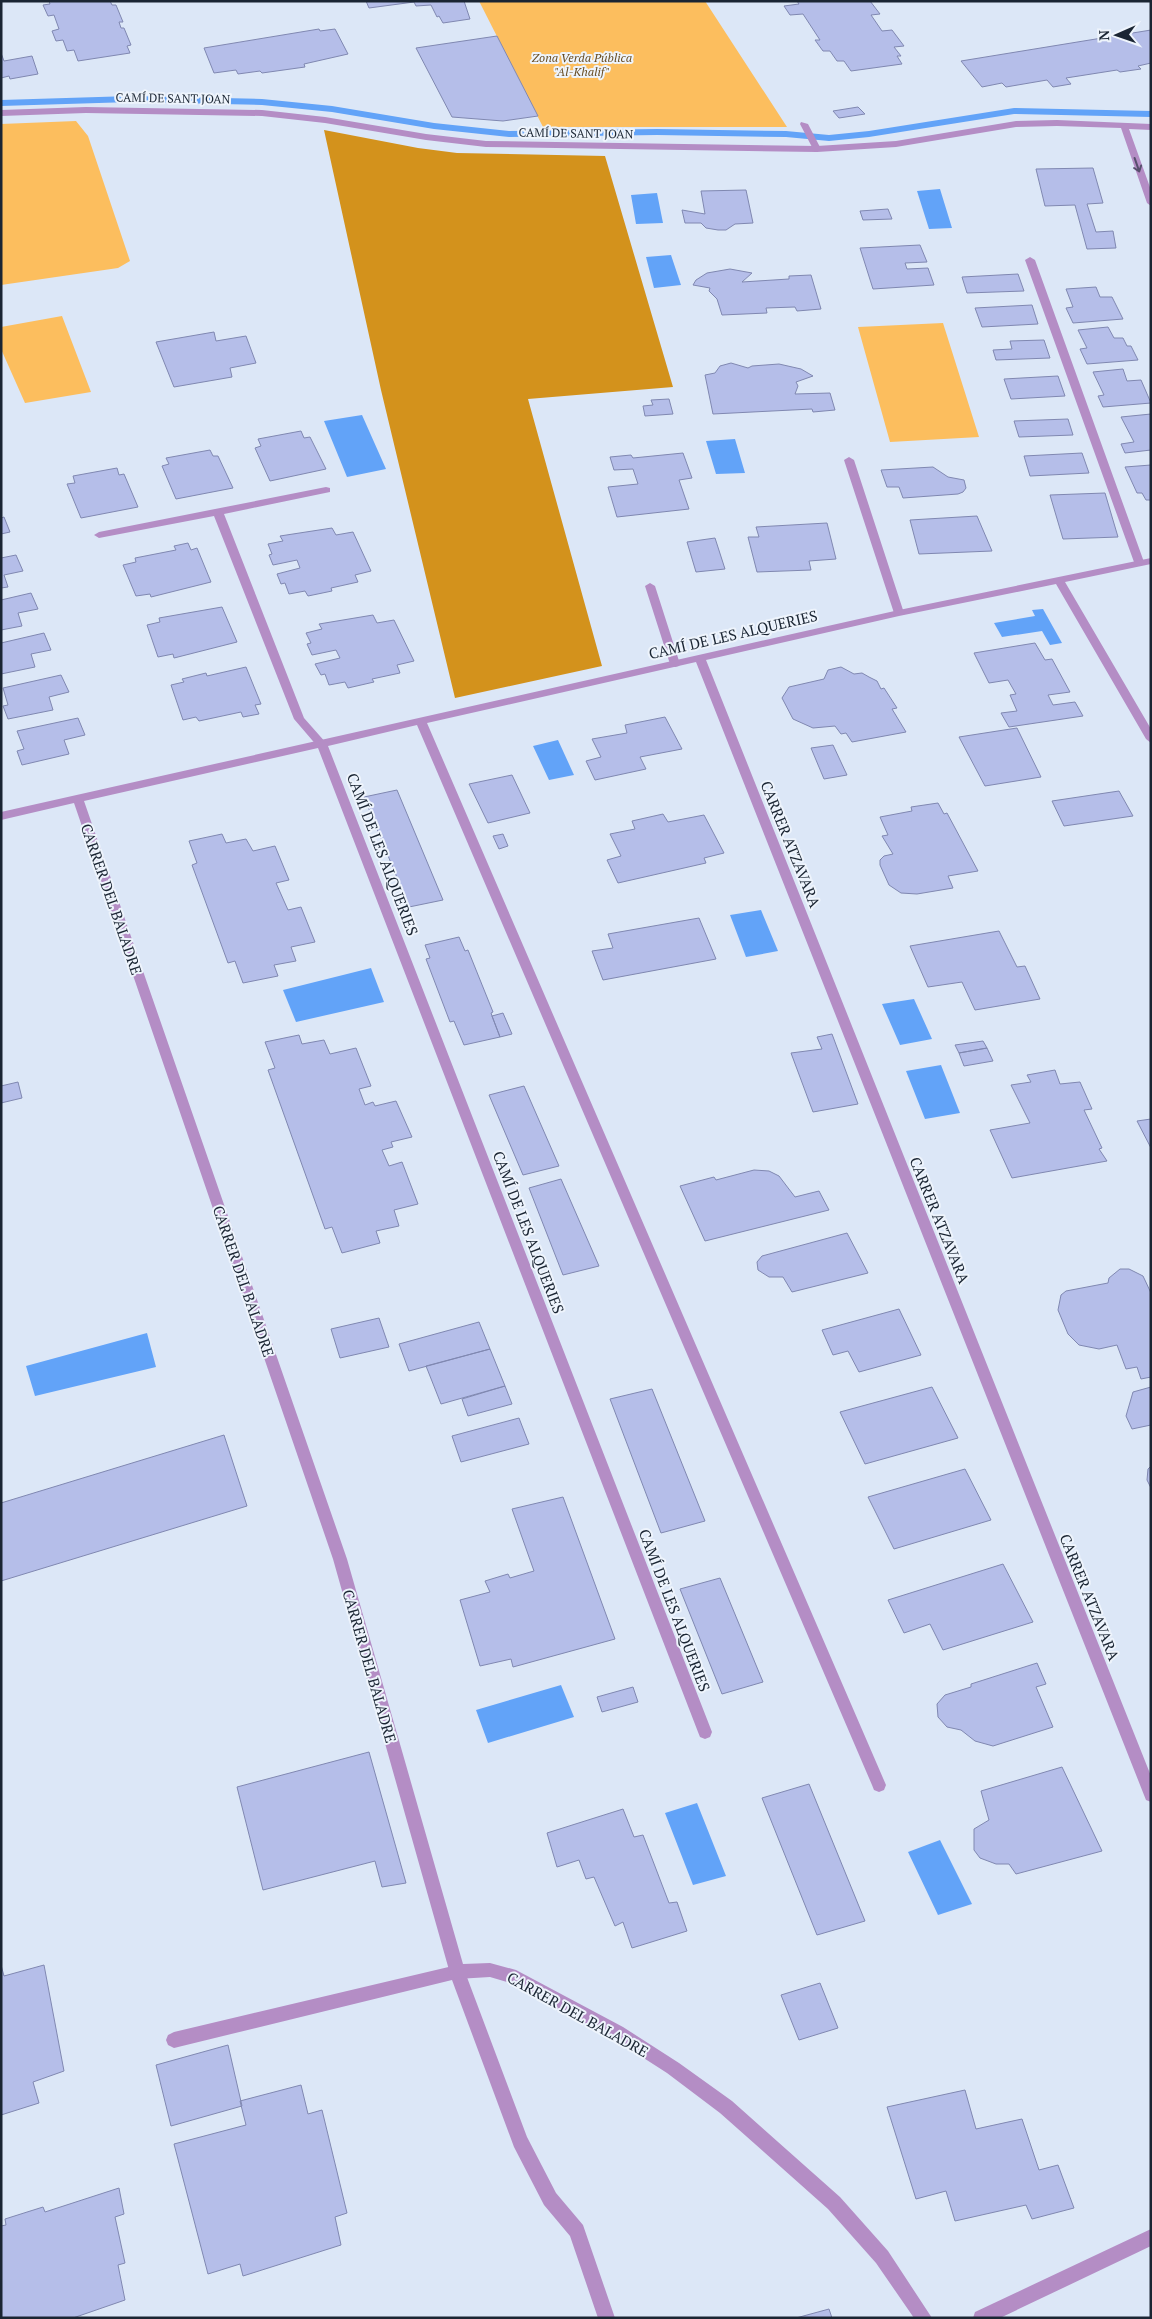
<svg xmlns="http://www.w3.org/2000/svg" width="1152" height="2319" font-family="'PT Serif',serif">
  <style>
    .green { fill: #fcbe5e }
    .forest { fill: #d3921c }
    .water { fill: #62a3f8 }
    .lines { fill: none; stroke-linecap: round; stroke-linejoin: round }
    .stream { fill: #62a3f8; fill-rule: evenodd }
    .building { fill: #b5bee9; stroke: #8088b1 }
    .lane { fill: #b48dc5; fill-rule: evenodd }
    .street { fill: #b48dc5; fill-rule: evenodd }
    .oneway { stroke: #584f6d }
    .labels { text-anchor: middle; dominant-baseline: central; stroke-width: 4; stroke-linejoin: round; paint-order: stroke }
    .far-park-label { font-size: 12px; font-style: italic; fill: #684d23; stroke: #eef4fc }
    .far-street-label { font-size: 12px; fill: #1a2533; stroke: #eef4fc }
    .street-label { font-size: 15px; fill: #1a2533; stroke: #eef4fc }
  </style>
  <rect width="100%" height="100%" fill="#dce7f7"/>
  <path class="green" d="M479 1H705L787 127H543Z
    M76 121 88 136 130 261 118 268 1 285V124Z
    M62 316 91 392 25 403 1 349V327Z
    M943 323 979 437 890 442 858 327Z"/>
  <path class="forest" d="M324 130 418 148 457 153 605 156 673 387 528 399 602 666 455 698 381 390Z"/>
  <path class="water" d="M940 189 952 228 929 229 917 191Z
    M657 193 663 223 636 224 631 195Z
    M671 255 681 285 654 288 646 257Z
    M362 415 386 469 347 477 324 421Z
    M735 439 745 473 716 474 706 441Z
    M1043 609 1062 643 1050 645 1042 631 1002 637 994 623 1035 616 1032 610Z
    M558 740 574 775 549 780 533 746Z
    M761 910 778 951 746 957 730 915Z
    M371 968 384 1002 296 1022 283 990Z
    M914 999 932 1039 900 1045 882 1004Z
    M941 1065 960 1113 925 1119 906 1071Z
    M147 1333 156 1367 35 1396 26 1366Z
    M561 1685 574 1717 488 1743 476 1710Z
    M697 1803 726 1876 693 1885 665 1813Z
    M940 1840 972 1904 938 1915 908 1852Z"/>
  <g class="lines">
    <path class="stream" d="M131 96 262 99 332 106 434 123 509 131 657 129 786 131 829 135 869 131 1014 108 1151 111V117L1014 114 869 137 829 141 786 137 657 135 509 137 434 129 332 112 262 105 131 102 1 106V100Z"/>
  </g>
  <path class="building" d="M49 1H110L112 5H116L123 22H119L121 28H124L131 45 127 46 130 53 78 61 74 50 67 51 63 40 56 41 52 31 59 29 54 15 48 16 43 5 50 4Z
    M366 1H464L470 19 443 23 439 16 437 17 431 5 416 6 414 2 369 8Z
    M797 1H870L880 14 871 15 882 31 892 30 904 46 894 47 901 56H897L902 64 851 71 844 61H837L830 51H823L815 40H820L803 14 790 15 784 6 799 4Z
    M319 29 320 31 335 29 348 54 304 64 305 67 262 73 260 71 238 74 236 70 214 73 204 48Z
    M1151 30V63L1138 66 1141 69 1120 72 1117 70 1066 78 1071 84 1053 87 1047 80 1006 87 1002 83 982 87 961 61Z
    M497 36 538 116 503 121 452 117 416 48Z
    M1 53 4 61 32 56 38 74 10 79 9 76 1 78Z
    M858 107 865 114 839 118 833 111Z
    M1093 168 1103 203 1087 204 1096 232 1113 231 1116 248 1087 249 1075 205 1045 206 1036 169Z
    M746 190 753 223 735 224 726 230H718L706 228 701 223H685L682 210 705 214 701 191Z
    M888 209 892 219 863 220 860 211Z
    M920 245 927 262 905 263 907 269 928 268 934 285 873 289 860 248Z
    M730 269 752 273 742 282 789 279V276L811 275 821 309 797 311 795 307 766 308 767 313 722 315 717 299 709 291 710 288 693 285 696 280 707 273Z
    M1018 274 1024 291 967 293 962 277Z
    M1096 287 1100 297H1112L1123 319 1073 323 1066 308 1073 307 1066 289Z
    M1032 305 1038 324 982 327 975 308Z
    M1108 327 1114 338H1123L1127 346H1131L1138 360 1087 364 1080 349 1087 348 1078 330Z
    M214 332 216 341 246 336 256 363 230 368 232 377 174 387 156 342Z
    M1044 340 1050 358 996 360 993 350 1012 349 1010 341Z
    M731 363 748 368 752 366 779 364 801 369 813 376 796 382 798 386 795 394 830 393 835 410 813 412 812 409 713 414 705 375 715 373 720 366Z
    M1123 369 1127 381 1141 380 1151 403 1103 407 1098 396 1104 395 1093 372Z
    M1058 376 1065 396 1011 399 1004 379Z
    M669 399 673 414 645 416 643 406 653 405 651 400Z
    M1151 414V450L1125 453 1121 444 1134 442 1121 417Z
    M1068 419 1073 435 1019 437 1014 421Z
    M301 431 304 438 310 437 326 469 270 481 255 448 261 446 258 439Z
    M210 450 213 456H218L233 488 176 499 162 466 169 464 166 458Z
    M683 453 692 478 679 480 689 509 617 517 608 487 638 484 633 469 614 470 610 457 631 455 633 458Z
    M1082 453 1089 473 1030 476 1024 456Z
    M1151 465V500H1146L1142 493H1137L1125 467Z
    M933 467 948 477 964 480 966 488 963 492 958 494 903 498 899 487H887L881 470Z
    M117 468 119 475 124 474 138 507 81 518 67 484 75 483 73 476Z
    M1105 493 1118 537 1063 539 1050 495Z
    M977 516 992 551 919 554 910 520Z
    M4 517 10 532 1 534V518Z
    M827 523 836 559 809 561 811 570 757 572 748 537H759L756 527Z
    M332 528 336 535 353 532 371 571 355 575 358 582 331 588 332 591 308 596 305 591 289 594 285 583 281 584 277 574 300 568 297 560 273 565 269 555 272 554 268 544 283 541 280 536Z
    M715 538 725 569 696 572 687 542Z
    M188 543 191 550 197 548 211 582 151 597 150 594 136 596 123 565 136 562 135 558 176 550 174 546Z
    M16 555 23 571 4 575 8 587 1 588V558Z
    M31 593 38 609 18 613 22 626 1 630V600Z
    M222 607 237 642 174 658 173 654 158 657 147 625 160 622 159 618Z
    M373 615 377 623 394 620 414 661 397 665 400 673 372 679 374 682 348 688 345 682 329 685 325 674 321 675 315 664 340 658 336 650 312 655 307 644 311 643 306 633 322 629 319 624Z
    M44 633 51 650 31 654 35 667 1 674V643Z
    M1035 643 1045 660 1052 659 1070 692 1048 695 1053 705 1075 702 1083 716 1009 727 1001 713 1017 711 1010 695 1016 694 1008 680 989 683 974 653Z
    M246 667 261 704 255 705 259 714 243 717 241 712 199 721 196 717 183 720 171 685 184 682 182 679 206 673 207 676Z
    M841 667 854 674 862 673 869 677 877 681 881 689 884 688 897 708 892 709 906 732 852 742 846 733 841 734 835 726 813 728 793 719 782 698 789 687 824 679 828 670Z
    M61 675 69 692 49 697 53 710 8 719 3 706 8 705 3 688Z
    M665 717 682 749 640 757 646 769 595 780 586 761 601 757 592 739 627 733 625 725Z
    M78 718 85 735 64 740 69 754 22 765 17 751 24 749 17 731Z
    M1017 728 1041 777 985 786 959 737Z
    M833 745 847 775 824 779 811 748Z
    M512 775 530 813 488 823 469 784Z
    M397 790 443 900 409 907 364 797Z
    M1119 791 1133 816 1064 826 1052 801Z
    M938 803 944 814 947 813 978 871 948 876 953 888 917 894 901 893 889 885 880 865V860L884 856 893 854 882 836 888 835 880 817 912 811 911 807Z
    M663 814 668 822 704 815 724 853 704 858 706 863 618 883 607 860 621 856 610 834 635 829 632 821Z
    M222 834 226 843 246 839 253 851 275 846 289 880 276 883 288 910 301 907 315 942 291 947 296 961 274 965 278 976 243 983 235 961 228 963 192 865 197 863 189 841Z
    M503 834 508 846 499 849 493 836Z
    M699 918 716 959 603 980 592 951 613 948 608 934Z
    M999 931 1017 967 1025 966 1040 999 975 1010 962 982 928 987 910 946Z
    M459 937 465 951 468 950 493 1012 491 1013 492 1016 500 1037 464 1045 454 1021 450 1022 426 959 430 958 425 945Z
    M503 1013 512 1034 500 1037 492 1016Z
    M832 1034 858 1104 813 1112 791 1053 822 1049 817 1037Z
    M299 1035 302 1044 324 1040 330 1054 356 1048 371 1086 359 1089 365 1105 373 1102 375 1106 396 1101 412 1137 391 1142 393 1147 382 1150 389 1166 402 1162 418 1204 394 1210 399 1226 376 1231 380 1243 342 1253 332 1227 325 1229 268 1070 275 1068 265 1042Z
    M983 1041 987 1048 959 1053 955 1045Z
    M987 1048 993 1061 964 1066 959 1053Z
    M1055 1070 1060 1084 1080 1082 1092 1109 1084 1110 1102 1148 1099 1149 1107 1161 1012 1178 990 1130 1030 1123 1011 1085 1031 1082 1027 1075Z
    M18 1082 22 1098 1 1103V1086Z
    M524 1086 559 1166 523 1175 489 1095Z
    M1151 1119V1148L1137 1121Z
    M754 1170 769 1171 779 1176 795 1197 819 1191 829 1210 705 1241 680 1186 714 1177 716 1180Z
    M561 1179 599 1266 563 1275 529 1188Z
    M847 1233 868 1273 792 1292 783 1277H769L758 1270 757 1262 762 1256Z
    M1120 1269H1129L1143 1276 1151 1293V1377L1141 1379 1137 1367 1126 1369 1117 1345 1099 1349 1079 1345 1068 1334 1058 1310 1061 1295 1066 1291 1108 1283 1109 1278Z
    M899 1309 921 1355 859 1372 848 1351 833 1355 822 1330Z
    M379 1318 389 1347 340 1358 331 1329Z
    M479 1322 490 1349 409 1371 399 1344Z
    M490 1349 505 1386 441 1404 426 1366Z
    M505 1386 512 1404 468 1416 462 1399Z
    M932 1387 958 1438 865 1464 840 1412Z
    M1151 1387V1425L1132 1429 1126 1416 1133 1392Z
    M652 1389 705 1521 661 1533 610 1399Z
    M519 1418 529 1444 461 1462 452 1436Z
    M224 1435 247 1506 1 1581V1503Z
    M1151 1466V1488L1147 1480 1148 1469Z
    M965 1469 991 1520 894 1549 868 1497Z
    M563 1497 615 1639 513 1667 511 1659 480 1666 460 1600 490 1592 485 1581 508 1574 510 1578 534 1571 512 1509Z
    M1003 1564 1033 1622 943 1650 930 1624 904 1633 888 1600Z
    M720 1578 763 1682 722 1694 680 1589Z
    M1037 1663 1046 1684 1036 1687 1053 1727 993 1746 975 1741 961 1730 947 1727 938 1717 937 1704 945 1695 971 1687V1684Z
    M633 1687 638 1702 602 1712 597 1697Z
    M369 1752 406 1883 382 1887 375 1861 263 1890 237 1787Z
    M1062 1767 1102 1851 1016 1874 1009 1864H996L980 1858 974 1850V1829L989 1820 981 1791Z
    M809 1784 865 1921 817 1935 762 1798Z
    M623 1809 634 1837 643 1835 669 1903 677 1902 687 1931 632 1948 623 1922 615 1926 594 1877 586 1879 579 1860 557 1867 547 1833Z
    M1 1965 4 1976 44 1965 64 2071 33 2082 39 2103 1 2115Z
    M820 1983 838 2028 799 2040 781 1995Z
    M228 2045 242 2106 171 2126 156 2065Z
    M301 2085 308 2114 322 2110 347 2213 335 2217 341 2245 243 2276 240 2264 208 2274 174 2144 246 2125 240 2101Z
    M965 2090 976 2129 1022 2119 1039 2170 1058 2165 1074 2208 1032 2219 1026 2205 955 2221 946 2191 916 2199 887 2107Z
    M119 2188 124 2214 115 2217 125 2263 118 2265 125 2300 73 2318H1V2226L6 2225 5 2219 43 2207 45 2212Z
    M829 2309 832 2318H796Z"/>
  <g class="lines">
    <path class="lane" d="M801 122 808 124 821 149 820 151 813 149 800 124Z
      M1030 257 1035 260 1144 562 1143 564 1139 565 1134 562 1025 260Z
      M849 457 854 460 904 613 903 615H895L894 613 844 460Z
      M326 487 330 488V492L224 514 304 718 327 744 322 748 318 747 294 719 214 516 99 538 94 535 99 532Z
      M650 583 655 586 680 664 679 666 675 667 670 664 645 586Z
      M457 1965 463 1967 465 1972 527 2137 556 2193 583 2225 615 2318H598L570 2236 544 2205 514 2147 452 1980 174 2048 168 2045 166 2040 168 2035 174 2032Z
      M1151 2229V2246L1000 2318H973L975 2312Z"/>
    <path class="street" d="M86 107 262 110 325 117 426 134 486 141 817 146 896 141 1016 121 1057 120 1151 124V130L1129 129 1151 190V206L1147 203 1121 128 1057 126 1016 127 896 147 817 152 486 147 426 140 325 123 262 116 86 113 1 116V110Z
      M1151 558V564L1065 582 1151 729V743L1146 739 1056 584 899 616 706 660 1151 1776V1802L1146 1800 1144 1795 696 662 427 723 886 1785 884 1790 879 1792 874 1790 872 1785 417 725 328 746 712 1732 710 1737 705 1739 700 1737 698 1732 318 748 84 801 347 1559 463 1964 490 1963 516 1970 623 2027 679 2063 732 2101 840 2197 888 2251 932 2318H914L876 2263 828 2209 720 2113 667 2073 611 2037 507 1982 490 1977 457 1979 451 1977 333 1559 74 803 1 820V812L899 610Z"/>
  </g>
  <defs><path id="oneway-shaft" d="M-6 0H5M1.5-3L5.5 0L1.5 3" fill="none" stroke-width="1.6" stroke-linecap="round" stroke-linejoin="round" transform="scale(1.25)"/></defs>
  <use class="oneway" href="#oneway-shaft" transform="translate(1137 165) rotate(71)"/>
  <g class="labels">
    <g class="far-park-label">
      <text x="582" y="57">Zona Verda Pública<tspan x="582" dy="14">"Al-Khalif"</tspan></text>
    </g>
    <g class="far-street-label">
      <text transform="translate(173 98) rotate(1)">CAMÍ DE SANT JOAN</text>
      <text transform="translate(576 133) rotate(1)">CAMÍ DE SANT JOAN</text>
    </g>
    <g class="street-label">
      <text transform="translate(733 634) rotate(-13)">CAMÍ DE LES ALQUERIES</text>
      <text transform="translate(791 844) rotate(68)">CARRER ATZAVARA</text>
      <text transform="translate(383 854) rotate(69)">CAMÍ DE LES ALQUERIES</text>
      <text transform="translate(112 899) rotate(71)">CARRER DEL BALADRE</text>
      <text transform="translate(940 1220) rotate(68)">CARRER ATZAVARA</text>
      <text transform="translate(529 1232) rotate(69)">CAMÍ DE LES ALQUERIES</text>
      <text transform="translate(244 1281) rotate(71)">CARRER DEL BALADRE</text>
      <text transform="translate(1090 1597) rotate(68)">CARRER ATZAVARA</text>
      <text transform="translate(675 1610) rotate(69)">CAMÍ DE LES ALQUERIES</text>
      <text transform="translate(370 1666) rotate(74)">CARRER DEL BALADRE</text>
      <text transform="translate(578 2014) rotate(29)">CARRER DEL BALADRE</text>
    </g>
  </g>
  <rect width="1152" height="2319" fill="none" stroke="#1a2533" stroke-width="5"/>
  <g transform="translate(1117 35) rotate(268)" stroke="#eef4fc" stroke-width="4" paint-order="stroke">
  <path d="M0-4L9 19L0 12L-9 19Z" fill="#1a2533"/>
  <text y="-8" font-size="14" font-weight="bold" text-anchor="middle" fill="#1a2533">N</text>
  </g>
</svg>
